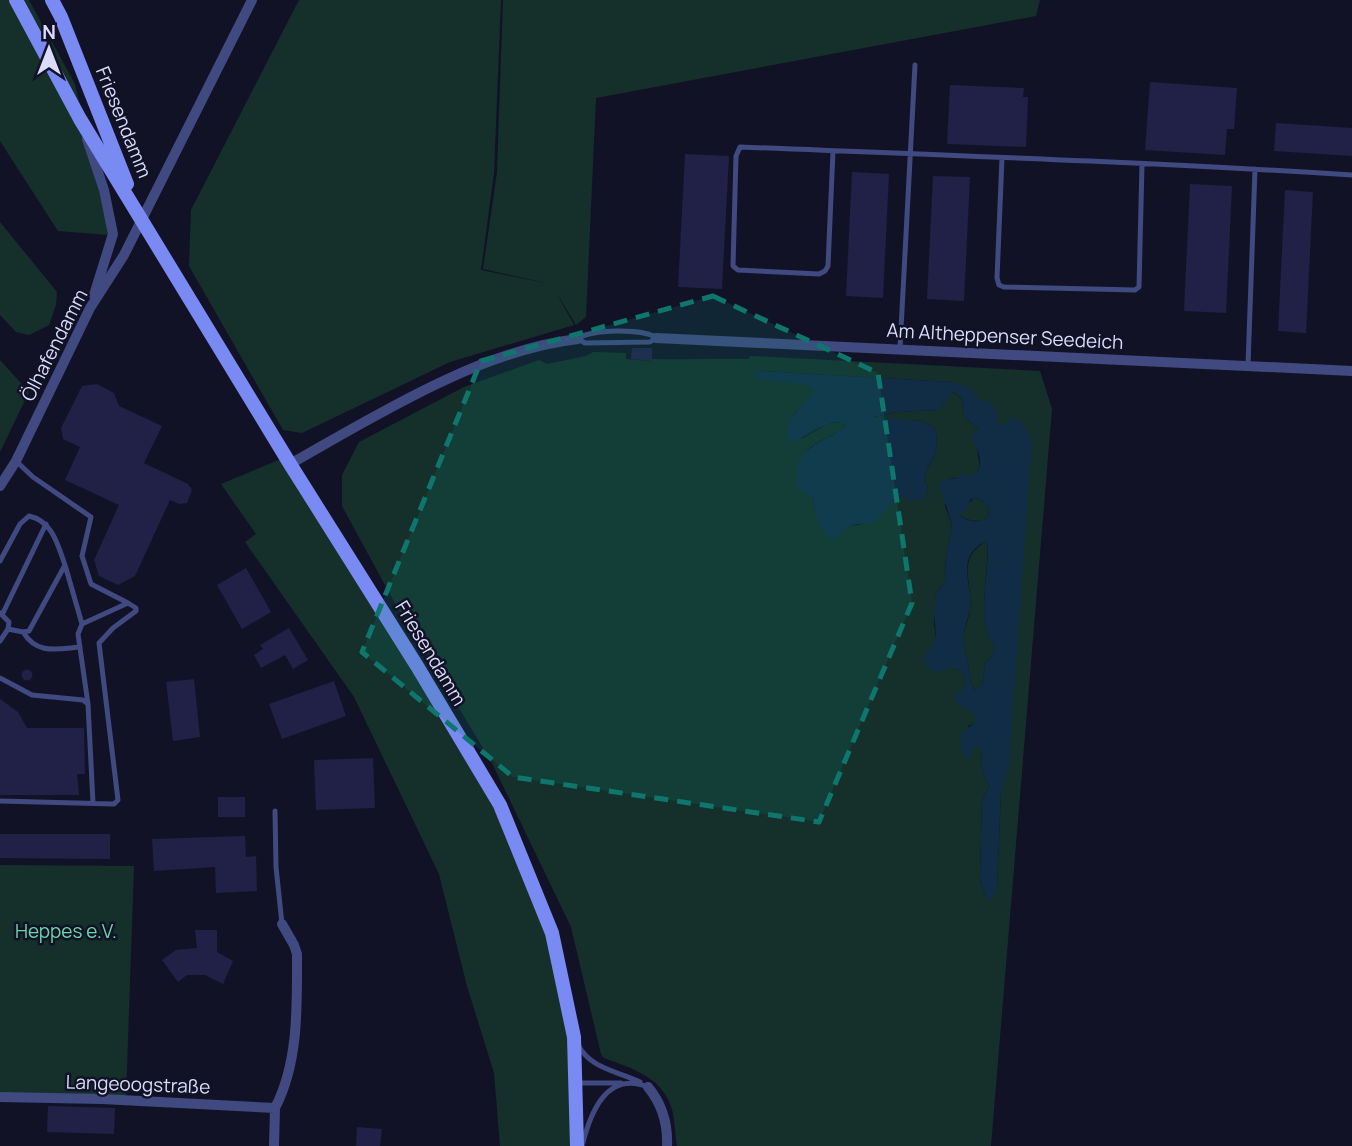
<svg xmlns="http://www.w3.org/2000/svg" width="1352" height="1146" font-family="Manrope,sans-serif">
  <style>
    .green { fill: #15302b; fill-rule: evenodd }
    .water { fill: #112d46; fill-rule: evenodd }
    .building { fill: #212046 }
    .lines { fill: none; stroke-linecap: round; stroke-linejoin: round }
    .lane { stroke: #414981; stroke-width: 5 }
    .street { stroke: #414981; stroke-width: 10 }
    .secondary { stroke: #7a8af3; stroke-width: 14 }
    .marked { fill: #0f766e; fill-opacity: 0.2; stroke: #0f766e; stroke-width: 5; stroke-dasharray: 14 9; stroke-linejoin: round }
    .labels { text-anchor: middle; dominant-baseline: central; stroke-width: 5; stroke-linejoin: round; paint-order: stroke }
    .street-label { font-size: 19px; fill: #dbdcfc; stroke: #121226 }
    .park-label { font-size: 19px; fill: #6cd6ab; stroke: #121226 }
  </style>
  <rect width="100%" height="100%" fill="#121226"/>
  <path class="green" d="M0 0H29L75 84 109 235 58 231 0 141Z
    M299 0H501L494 173 481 270 551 284 483 269 497 172 503 0H1040L1036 16 596 98 586 317 576 325 556 292 574 325 450 362 302 433 283 430 189 266 191 210Z
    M0 222 57 292 56 305 49 325 29 335 16 332 0 315Z
    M593 352 626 353V359L651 361 652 359C685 360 715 358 748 359L750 356 1040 371 1052 409 991 1146H677C675 1136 675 1124 673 1113 665 1078 634 1069 604 1058L601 1054 571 927 491 761 392 598 342 506V475L359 442 464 387 539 360 547 364 586 356ZM762 371 952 382 978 399 996 422 1005 425 1001 791 997 888 985 896 980 879 982 800 989 786 982 771 981 746 974 747 968 726 978 722 963 689 965 680 961 671 953 668 936 638 934 624 936 594 945 580 946 557 952 525 945 506 948 479 976 475 980 467 976 444 979 429 964 417C964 405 964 397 952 392L939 410 896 412 871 418 921 421 934 427C946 462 916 465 928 489L925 498H905L897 495C886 506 880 520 863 524 854 526 850 524 842 530L815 511 813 498 799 489C800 442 809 449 844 428L846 421 827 424 801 439 794 414 815 393 808 384 752 375Z
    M0 360 29 392 0 452Z
    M281 459 406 655 495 807 547 935 569 1038 573 1146H500L494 1073 467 986 439 874 354 697 245 542 256 534 221 484Z
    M974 498 982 500 989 508 988 518C978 523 968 521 959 515V512Z
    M987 541C990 571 975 621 994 645V653L985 664 982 684 975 690 971 684C969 670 966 655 964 641 963 629 969 620 970 609 973 581 955 559 987 541Z
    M0 865 134 866 126 1098 0 1096Z"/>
  <path class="water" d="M761 371 952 382 971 389 978 399 991 403 998 414 996 422 1005 425 1011 417 1021 421 1032 439 1009 767 1001 791 997 888 990 902 985 896 980 879 982 800 989 786 982 771 981 747H974L968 759 961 751V733L977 721 973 712 956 703 955 694 963 689 965 680 961 671 953 668 936 672 927 667 924 658 936 638 934 611 936 594 945 580 946 557 952 525 939 483 948 479 958 478 960 474C989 482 981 452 971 437L979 429 964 417C964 405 964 397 953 392L939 410 896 412 874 417 921 421 934 427C946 461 916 465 928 489L925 498 915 501 897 496 875 523C854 525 848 521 835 540 819 535 815 513 813 498L798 489C790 449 817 445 844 428L846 422C826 419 808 436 791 443 778 424 803 406 814 392L807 384 769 381 751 375ZM974 498 982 500 989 508 988 518C978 523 968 522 959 515L960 512H966L970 500ZM987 541C991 571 974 620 994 645V653L985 664 982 684 975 690 971 684C969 670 966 655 964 641 963 629 968 620 970 609 973 583 954 556 987 541Z"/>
  <path class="building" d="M1150 82 1237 88 1234 129H1227L1225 155 1145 150Z
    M950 85 1024 88 1023 97H1028L1026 147 947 144Z
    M1276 123 1352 128V156L1274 151Z
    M685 154 729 156 722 289 678 287Z
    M852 172 889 174 883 298 846 296Z
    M933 176 970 177 964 301 927 299Z
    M1190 184 1232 186 1226 313 1184 311Z
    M1285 190 1313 192 1306 333 1278 331Z
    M632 348H652V361L631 359Z
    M97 384 114 393 119 406 162 426 144 463 188 484 192 490 187 503 179 504 170 500 135 576 118 585 99 576 94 560 119 505 65 480 80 447 63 439 61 428 82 386Z
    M246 568 271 612 242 629 217 585Z
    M289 628 308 660 293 669 285 655 261 668 254 655 263 649 260 645Z
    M21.5 675a5.5 5.5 0 1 1 11 0a5.5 5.5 0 1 1-11 0Z
    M194 679 200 737 173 741 166 682Z
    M334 681 346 716 282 739 269 704Z
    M0 699 18 712 27 728H84L85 774H77L79 795H0Z
    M373 758 375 808 316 810 314 760Z
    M218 797H245V817H218Z
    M0 834H110V859L0 858Z
    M245 836 246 857 256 856 257 891 216 893 215 867 154 871 152 839Z
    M195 930H217V952L233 961 223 984 205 975H187L178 982 162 960 176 950 197 948Z
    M48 1106 115 1108 114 1134 47 1132Z
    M357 1127 382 1129 380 1146H356Z"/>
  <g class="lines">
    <path class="lane" d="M833 151 828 266 825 271 819 274 738 270 733 266 736 156 740 147C944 155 1148 162 1352 175
      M1002 158 997 278 999 285 1004 287 1135 290 1139 287 1142 164
      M578 339C588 329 645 328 656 338
      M578 339 585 343 650 342 656 338
      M900 348 915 65
      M1248 365 1255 169
      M16 461 33 477 91 517 82 556 91 584 128 603
      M0 561 20 524 29 516C53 521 58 546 65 565L29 631 23 632 8 629
      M65 565 82 624 78 634 88 704
      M0 613 9 622 8 629 0 641
      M2 615 46 524
      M23 632C37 655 57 649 80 647
      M0 678 32 695 83 700 88 704 93 803
      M0 801 114 804 118 800 99 643 113 628 136 611V608L128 603 82 624
      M275 811 276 867 282 924
      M578 1045C591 1069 617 1071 640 1082
      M578 1083H621
      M582 1146C590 1114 606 1070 648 1087"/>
    <path class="street" d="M87 139 104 190 113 234 94 295
      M656 338 1352 371
      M290 464C375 416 480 350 578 339
      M0 486 16 461 90 308 124 255 252 0
      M648 1087C662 1104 668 1124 667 1146
      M0 1097 102 1099 275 1108 274 1146
      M275 1108C299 1062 297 1005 297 954L294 945 282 924"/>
    <path class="secondary" d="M16 0 80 119 290 464 417 666 500 805 552 933 574 1037 577 1146
      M52 0 61 17 127 184"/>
  </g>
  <path class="marked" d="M713 296 878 373 912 603 819 822 513 777 362 652 481 361Z"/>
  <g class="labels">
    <g class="street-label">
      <text transform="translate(124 122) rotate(68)">Friesendamm</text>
      <text transform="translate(1005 336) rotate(3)">Am Altheppenser Seedeich</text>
      <text transform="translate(54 345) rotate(-63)">Ölhafendamm</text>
      <text transform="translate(431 653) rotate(59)">Friesendamm</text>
      <text transform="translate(138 1084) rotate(2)">Langeoogstraße</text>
    </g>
    <g class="park-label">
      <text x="66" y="931">Heppes e.V.</text>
    </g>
  </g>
  <g transform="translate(49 49)" stroke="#121226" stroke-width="5" paint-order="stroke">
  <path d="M0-5L12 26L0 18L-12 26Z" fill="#dbdcfc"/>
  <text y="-10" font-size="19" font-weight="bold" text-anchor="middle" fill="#dbdcfc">N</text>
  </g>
</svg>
